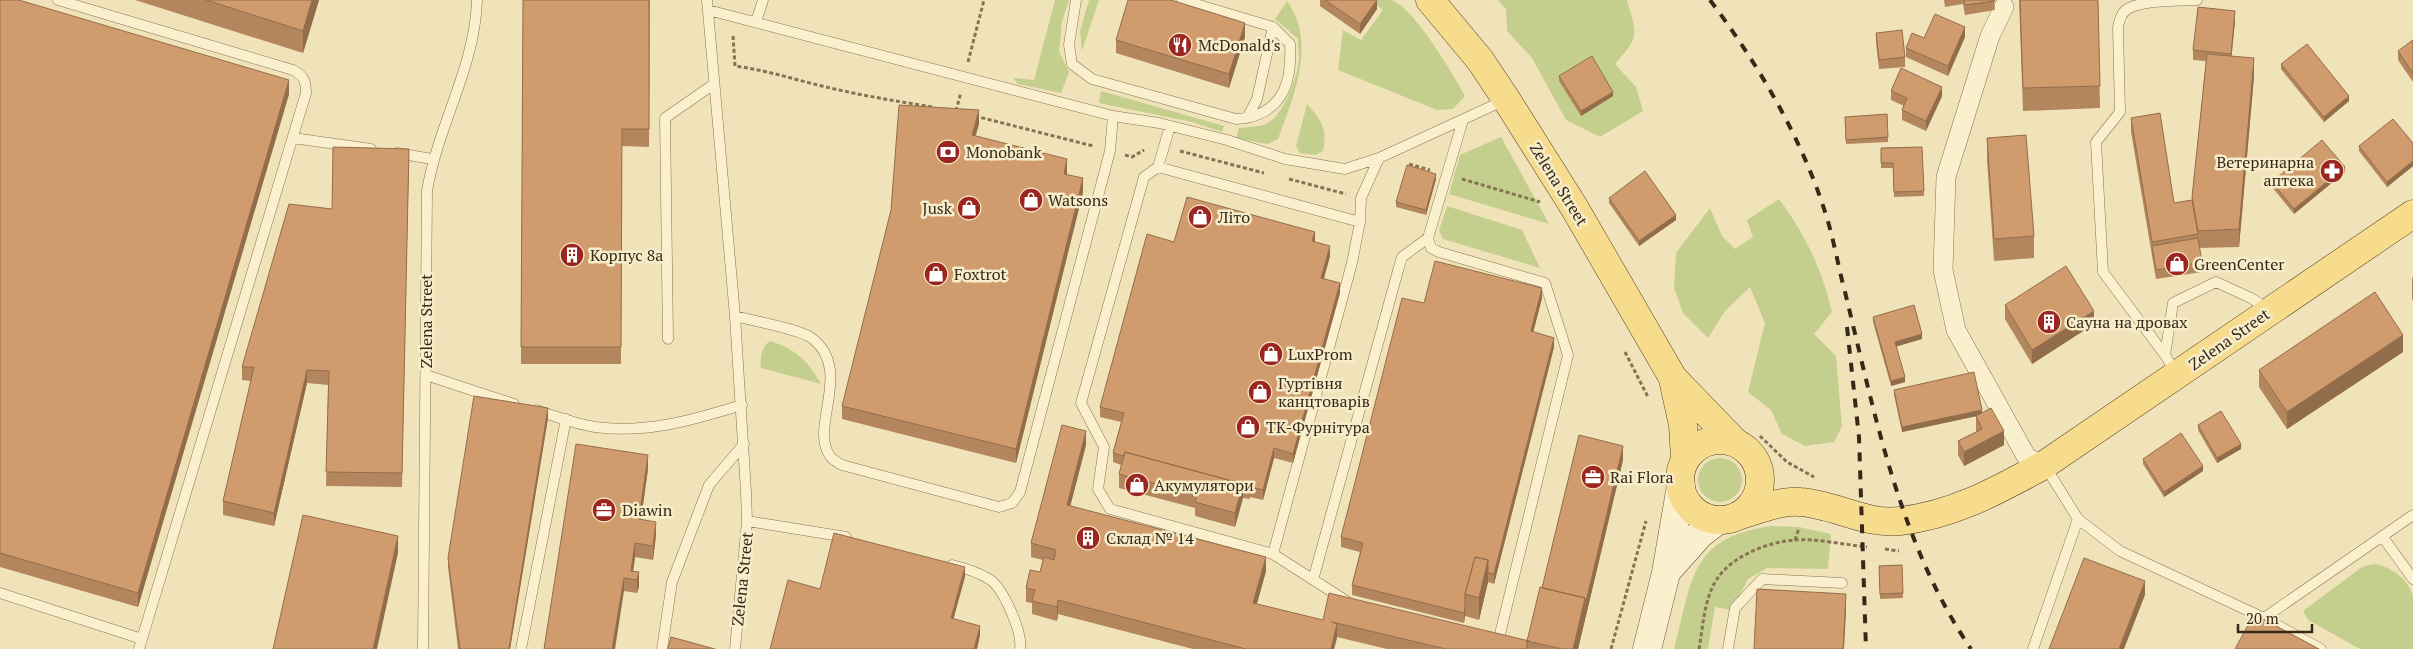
<svg xmlns="http://www.w3.org/2000/svg" width="2413" height="649" font-family="'PT Serif',serif">
  <style>
    .green { fill: #c4cf8e }
    .lines { fill: none; stroke-linecap: round; stroke-linejoin: round }
    .service-casing { stroke: #887254; stroke-width: 11 }
    .minor-casing { stroke: #887254; stroke-width: 20 }
    .secondary-casing { stroke: #6a5337; stroke-width: 29 }
    .primary-casing { stroke: #554029; stroke-width: 29 }
    .path { stroke: #887254; stroke-width: 3; stroke-dasharray: 4 2.5; stroke-linecap: butt }
    .service { stroke: #fbf0ce; stroke-width: 10 }
    .minor { stroke: #fbf0ce; stroke-width: 19 }
    .secondary { stroke: #fbf0ce; stroke-width: 28 }
    .primary { stroke: #f8dc8e; stroke-width: 28 }
    .rail { stroke: #36291a; stroke-width: 4; stroke-dasharray: 9 9; stroke-linecap: butt }
    .wall { fill: #b4865e }
    .shaded-wall { fill: #926d4c }
    .building { fill: #d19c6d; stroke: #926d4c }
    .labels { text-anchor: middle; dominant-baseline: central; stroke-width: 5; stroke-linejoin: round; paint-order: stroke }
    .poi-label { font-size: 16px; fill: #36291a; stroke: #f7edca; text-anchor: start }
    .street-label { font-size: 16px; fill: #36291a; stroke: #f7edca }
  </style>
  <rect width="100%" height="100%" fill="#f0e3ba"/>
  <path class="green" d="M1055 0H1069L1062 22 1059 51 1069 72 1061 93 1018 84 1013 78 1034 80Z
    M1089 0H1099L1082 51 1080 31Z
    M1371 0C1377 0 1385 0 1391 0 1414 7 1453 74 1465 96L1453 109 1437 110 1338 70 1343 30 1361 40 1383 10Z
    M1498 0H1627C1637 35 1640 36 1615 64L1636 87 1643 111 1600 137 1566 120 1532 58 1507 31 1506 9Z
    M1287 1C1317 42 1294 96 1278 139L1267 144 1236 138 1239 128C1247 127 1258 127 1266 124 1284 116 1298 76 1299 58 1299 52 1298 45 1298 39L1275 19Z
    M1101 91 1224 126 1222 132 1192 122 1099 103Z
    M1307 104C1321 119 1328 130 1323 151L1315 155 1300 153 1296 146Z
    M1501 137 1549 224 1449 194 1460 155Z
    M1779 199C1805 234 1822 269 1832 312L1814 334 1836 356 1842 426 1834 442 1805 446 1782 434 1771 410 1748 392 1765 323 1750 287 1725 311 1708 338 1683 313 1674 288 1676 253 1710 208 1722 236 1735 249 1753 237 1747 220Z
    M1447 206 1522 230 1540 268 1443 239 1439 230Z
    M770 341C796 349 808 361 821 384L761 368C760 358 761 347 770 341Z
    M1698 480a22 22 0 1 1 44 0a22 22 0 1 1-44 0Z
    M1772 526 1799 527 1831 534 1828 569 1767 568 1748 579 1732 610 1715 607 1708 649H1674C1693 580 1689 537 1772 526Z
    M2373 564C2389 565 2410 580 2413 597 2413 613 2413 633 2413 649H2360L2308 620 2303 611 2362 567Z"/>
  <g class="lines">
    <g class="service-casing">
      <path id="service" d="M58 0 293 70C304 76 306 81 306 93L142 639
        M707 0 735 316 746 492 747 521 735 649
        M1076 0 1069 45 1072 64 1092 79 1236 119 1247 118 1257 99 1273 27 1182 0
        M708 10 1113 116 1159 123 1227 140 1285 159 1345 169 1379 158 1505 100
        M756 22 763 0
        M1247 118C1285 109 1292 80 1290 44L1273 27
        M1463 120 1428 238 1431 248 1439 252 1545 283 1568 355 1500 634
        M293 138 371 149
        M397 153 432 159
        M1158 167 1170 126
        M1360 222 1158 167 1144 177 1081 403 1104 447 1098 489 1110 509 1273 554 1352 263 1360 222 1361 198 1379 158
        M735 316C753 321 801 329 813 339 853 371 809 428 830 456 832 460 839 463 842 465L999 507 1012 503 1020 492 1110 151 1113 116
        M668 339 665 118 714 84
        M2165 355 2173 303 2216 282 2251 298 2269 310
        M426 375 514 404
        M2177 375 2165 355 2103 272 2096 142 2120 112 2118 28C2119 20 2121 12 2129 8 2145 0 2179 1 2197 0
        M536 410C555 416 575 424 595 427 646 434 693 420 742 405
        M2045 466 2078 519 2120 551 2264 618 2321 649
        M747 521 846 537
        M2382 536 2413 579
        M1273 554 1348 602
        M952 565C964 568 978 572 989 579 1003 587 1023 633 1020 649
        M1313 580 1399 267 1402 257 1428 238
        M0 593 142 639 139 649
        M2264 618 2413 515
        M423 649 427 191C438 125 475 67 477 0
        M521 649 566 419
        M662 649 672 582 709 485 744 444
        M1728 649 1735 608 1762 579 1842 583
        M2033 649 2078 519"/>
    </g>
    <g class="minor-casing">
      <path id="minor" d="M2004 7 1990 36 1946 177 1943 270 1956 330 2027 458 2044 465"/>
    </g>
    <g class="secondary-casing">
      <path id="secondary" d="M1667 571 1700 534 1717 521
        M1647 649 1666 573 1681 486"/>
    </g>
    <g class="primary-casing">
      <path id="primary" d="M1430 0 1480 60 1506 99 1574 207 1673 378 1734 441
        M1673 379 1683 425 1685 459
        M1680 480a40 40 0 1 1 80 0a40 40 0 1 1-80 0Z
        M1737 516C1756 511 1780 500 1800 502 1834 504 1865 525 1900 521 1954 515 1998 490 2044 465L2413 214"/>
    </g>
    <path class="path" d="M733 36 735 66C765 70 793 79 822 86 859 95 895 101 933 107
      M968 62 984 0
      M956 111 961 92
      M975 116 1093 146
      M1180 151 1264 173
      M1125 155 1132 157 1144 150
      M1409 164 1430 170
      M1289 179 1346 194
      M1462 179 1540 202
      M1625 352 1648 397
      M1760 436 1787 462 1814 477
      M1795 540 1799 528
      M1885 549 1899 551
      M1611 649 1646 521
      M1699 649C1703 627 1704 598 1717 579 1732 556 1768 542 1794 540 1813 538 1847 545 1867 547"/>
    <use href="#service" class="service"/>
    <use href="#minor" class="minor"/>
    <use href="#secondary" class="secondary"/>
    <use href="#primary" class="primary"/>
    <path class="rail" d="M1710 0C1758 64 1802 138 1826 215 1834 240 1838 266 1845 292 1875 414 1899 543 1971 649
      M1847 327 1859 437 1866 649"/>
  </g>
  <path class="wall" d="M0 0 289 94 138 607 0 567Z
    M135 0H319L303 53Z
    M523 0H650L649 147 622 146 621 364H521Z
    M1320 0H1377V9L1360 34 1320 6Z
    M1944 0H1994L1995 10 1965 15 1963 4 1945 7Z
    M2019 0H2098L2100 108 2023 111Z
    M2235 21 2231 56 2254 76 2239 247 2199 248 2202 262V272L2156 279 2131 132V118L2174 203 2192 200 2206 61 2193 60V50Z
    M1876 33 1905 57V67L1879 69 1876 43Z
    M1245 37 1229 88 1116 53V40Z
    M1965 37 1948 76 1906 57V48L1924 38Z
    M2413 40V82L2398 60V51Z
    M2281 64 2349 101 2324 122 2281 69Z
    M1559 76 1613 96 1581 116 1559 81Z
    M1891 91 1942 96 1926 131 1902 120V110L1904 106 1891 100Z
    M1845 122 1888 137V142L1846 144Z
    M979 124 975 136 1067 173V174L1083 192 1016 463 842 419V406Z
    M1987 138 2034 236V258L1994 261 1987 160Z
    M2413 143V166L2387 187 2359 151V146Z
    M1922 147 1924 196 1894 197 1893 168H1881V148Z
    M409 149 402 487 326 486 328 385 307 383 274 526 223 515V501L251 381 242 380V367L332 209Z
    M2345 172 2294 214 2272 187V182Z
    M1436 179 1426 215 1396 207V202Z
    M1609 198 1676 220 1639 246 1609 203Z
    M1174 242H1314L1330 256 1324 279 1340 293 1293 463 1274 458 1263 500 1250 497V499L1243 498 1235 527 1195 516V508L1119 488V474L1121 465 1113 462V453L1121 422 1100 417V407Z
    M2412 277 2413 279V301L2412 299Z
    M1542 298 1533 332 1554 347 1494 584 1488 582 1479 620 1465 616 1464 623 1352 595V585L1360 552 1341 547V537L1424 303Z
    M2005 305 2094 324 2032 364 2005 319Z
    M1873 317 1922 339 1896 346 1905 382 1891 386 1873 322Z
    M2403 352 2287 429 2259 387V370Z
    M1894 390 1982 413 2004 445 1964 466 1958 455V441L1976 432V416L1902 432 1894 395Z
    M548 418 510 649H458L448 567V558Z
    M2198 425 2241 449 2217 463 2198 430Z
    M1086 445 1070 506 1266 571 1257 604 1323 620 1527 640 1542 588 1623 460 1578 649H1387L1337 637 1334 649H1193L1058 614 1057 621 1032 614V603L1026 602V588L1040 572 1043 560 1031 557V543Z
    M2143 459 2203 471 2164 497 2143 464Z
    M648 469 641 519 656 535 653 560 635 557 633 571 639 572V586L637 593 624 591 544 649Z
    M1902 565 1903 598 1880 599 1879 566Z"/>
  <path class="shaded-wall" d="M312 0H319L303 53V31Z
    M1377 0V9L1360 34V24Z
    M2235 11V21L2231 63V54Z
    M1245 23V37L1229 88V74Z
    M1965 27V37L1948 76V66Z
    M2254 58V76L2239 247V229Z
    M289 80V94L138 607V593Z
    M1942 87V96L1926 131V121Z
    M1613 92V96L1581 116V111Z
    M2349 96V101L2324 122V117Z
    M979 110V124L972 149V135Z
    M1067 159V173L1064 187V174Z
    M2413 161V166L2387 187V182Z
    M2345 167V172L2294 214V209Z
    M1436 174V179L1426 215V210Z
    M1083 178V192L1016 463V449Z
    M1676 215V220L1639 246V241Z
    M1315 232V241L1312 251V241Z
    M1330 246V256L1321 288V278Z
    M1340 283V293L1293 463V454Z
    M1542 288V298L1531 341V331Z
    M2094 311V324L2032 364V350Z
    M1922 334V339L1895 347V342Z
    M2403 335V352L2287 429V412Z
    M1554 338V347L1494 584V574Z
    M307 370V383L274 526V513Z
    M1905 377V382L1891 386V381Z
    M548 408V418L510 649H509Z
    M1982 410V415L1902 432V427Z
    M1086 431V445L1067 519V505Z
    M2004 431V445L1964 466V452Z
    M2241 444V449L2217 463V458Z
    M1623 446V460L1578 649H1573Z
    M1274 448V458L1263 500V490Z
    M648 455V469L639 533V519Z
    M2203 466V471L2164 497V492Z
    M1243 484V498L1235 527V513Z
    M656 522V535L653 560V546Z
    M398 536V553L377 649H373Z
    M635 543V557L632 579 631 571Z
    M1266 557V571L1253 617V603Z
    M1488 560V582L1479 620V598Z
    M965 567V577L951 628V618Z
    M639 572V586L637 593V580Z
    M624 578V591L615 649H612Z
    M2145 581V595L2124 649H2119Z
    M1846 594V611L1844 649H1843Z
    M1058 600V614L1057 621V607Z
    M1465 607V616L1464 623V613Z
    M1337 624V638L1334 649H1331Z
    M980 626V636L977 649H974Z"/>
  <path class="building" d="M0 0H19L289 80 138 593 0 553Z
    M206 0H312L303 31Z
    M523 0H649V129H622L621 347H521Z
    M1128 0H1171L1245 23 1229 74 1116 40Z
    M1325 0H1377L1360 24Z
    M1964 0H1994L1995 1 1965 5Z
    M2020 0H2098L2100 86 2023 88Z
    M2198 7 2235 11 2231 54 2193 50Z
    M1935 14 1965 27 1948 66 1906 48 1912 33 1924 38Z
    M1902 30 1905 57 1879 60 1876 33Z
    M2413 40V73L2398 51Z
    M2307 44 2349 96 2324 117 2281 64Z
    M2207 54 2254 58 2239 229 2198 231 2192 197Z
    M1592 56 1613 92 1581 111 1559 76Z
    M1901 68 1942 87 1926 121 1902 110 1907 98 1891 91Z
    M899 105 979 110 972 135 1067 159 1064 174 1083 178 1016 449 842 406 891 210Z
    M2160 113 2174 203 2192 200 2198 234 2152 242 2131 118Z
    M1887 114 1888 137 1846 140 1845 117Z
    M2393 119 2413 143V161L2387 182 2359 146Z
    M2026 135 2034 236 1994 239 1987 138Z
    M2322 140 2345 167 2294 209 2272 182Z
    M333 147 409 149 402 473 326 472 329 371 307 370 274 513 223 501 254 367H242L289 204 332 209Z
    M1922 147 1924 191 1894 192 1893 163H1881V148Z
    M1407 165 1436 174 1426 210 1396 202Z
    M1645 171 1676 215 1639 241 1609 198Z
    M1187 197 1315 232 1312 241 1330 246 1321 278 1340 283 1293 454 1274 448 1263 490 1250 487V490L1243 488V484L1125 452 1124 456 1113 453 1124 413 1100 407 1147 234 1174 242Z
    M2198 238 2202 262 2156 270 2152 246Z
    M1435 261 1542 288 1531 331 1554 338 1494 574 1488 573V560L1475 557 1465 594V607L1464 613 1352 585 1363 543 1341 537 1402 298 1424 303Z
    M2066 266 2094 311 2032 350 2005 305Z
    M2375 292 2403 335 2287 412 2259 370Z
    M1914 305 1922 334 1895 342 1905 377 1891 381 1873 317Z
    M1974 372 1982 410 1902 427 1894 390Z
    M474 396 548 408 509 649H460L448 558Z
    M1991 408 2004 431 1964 452 1958 441 1982 429 1976 416Z
    M2221 411 2241 444 2217 458 2198 425Z
    M1062 425 1086 431 1067 505 1266 557 1253 603 1323 620 1329 593 1529 641H1527V649H1446L1332 622 1337 624 1331 649H1246L1058 600 1057 607 1032 601 1035 590 1026 588 1030 570 1040 572 1044 557 1054 560 1056 550 1031 543Z
    M2181 433 2203 466 2164 492 2143 459Z
    M1579 435 1623 446 1585 606V598L1542 588Z
    M576 444 648 455 639 519 656 522 653 546 635 543 631 571 639 572 637 580 624 578 612 649H544Z
    M1125 452 1243 484 1235 513 1195 502 1197 495 1119 474Z
    M303 515 398 536 373 649H273Z
    M834 533 965 567 951 618 980 626 974 649H770L788 580 820 589Z
    M1475 557 1488 560 1479 598 1465 594Z
    M2084 558 2145 581 2119 649H2049Z
    M1902 565 1903 593 1880 594 1879 566Z
    M1540 587 1585 598 1573 649H1562L1527 641Z
    M1757 589 1846 594 1843 649H1754Z
    M2254 614 2319 649H2235Z
    M671 637 715 649H668Z"/>
  <defs>
    <g id="restaurant-disc" transform="scale(1.25)"><circle r="9.5" fill="#9b2520" stroke="#f7edca"/><path d="M-5-6h1v4h1v-4h1v4h1v-4h1v5L-1.5 .5V6h-2V.5L-5-1ZM5-6V6H3V1.5H1.5Q1.5-4 5-6Z" fill="#fff"/></g>
    <g id="bank-disc" transform="scale(1.25)"><circle r="9.5" fill="#9b2520" stroke="#f7edca"/><path d="M-6-4H6V4H-6ZM0-2.3a2.3 2.3 0 1 0 0 4.6a2.3 2.3 0 1 0 0-4.6Z" fill="#fff"/></g>
    <g id="pharmacy-disc" transform="scale(1.25)"><circle r="9.5" fill="#9b2520" stroke="#f7edca"/><path d="M-2-6h4v4h4v4h-4v4h-4v-4h-4v-4h4Z" fill="#fff"/></g>
    <g id="shop-disc" transform="scale(1.25)"><circle r="9.5" fill="#9b2520" stroke="#f7edca"/><path d="M-5-2.5h2.3a2.7 3.5 0 0 1 5.4 0H5L5.5 6h-11ZM-1.5-2.5h3a1.5 2.3 0 0 0-3 0Z" fill="#fff"/></g>
    <g id="building-disc" transform="scale(1.25)"><circle r="9.5" fill="#9b2520" stroke="#f7edca"/><path d="M-4-6H4V6H1V3H-1V6H-4ZM-2.5-4.3h1.7v1.8h-1.7ZM.8-4.3h1.7v1.8H.8ZM-2.5-1h1.7V.8h-1.7ZM.8-1h1.7V.8H.8Z" fill="#fff"/></g>
    <g id="office-disc" transform="scale(1.25)"><circle r="9.5" fill="#9b2520" stroke="#f7edca"/><path d="M-6-3h4V-5.5h4V-3h4V5H-6ZM-1-4.5V-3h2v-1.5ZM-6 0V1H6V0Z" fill="#fff"/></g>
  </defs>
  <g fill-rule="evenodd">
    <use href="#restaurant-disc" x="1180" y="45"/>
    <use href="#bank-disc" x="948" y="152"/>
    <use href="#pharmacy-disc" x="2332" y="171"/>
    <use href="#shop-disc" x="1031" y="200"/>
    <use href="#shop-disc" x="969" y="208"/>
    <use href="#shop-disc" x="1200" y="217"/>
    <use href="#building-disc" x="572" y="255"/>
    <use href="#shop-disc" x="2177" y="264"/>
    <use href="#shop-disc" x="936" y="274"/>
    <use href="#building-disc" x="2049" y="322"/>
    <use href="#shop-disc" x="1271" y="354"/>
    <use href="#shop-disc" x="1260" y="392"/>
    <use href="#shop-disc" x="1248" y="427"/>
    <use href="#office-disc" x="1593" y="477"/>
    <use href="#shop-disc" x="1137" y="485"/>
    <use href="#office-disc" x="604" y="510"/>
    <use href="#building-disc" x="1088" y="538"/>
  </g>
  <g class="labels">
    <g class="poi-label">
      <text x="1198" y="45">McDonald's</text>
      <text x="966" y="152">Monobank</text>
      <text x="2314" y="162" text-anchor="end">Ветеринарна<tspan x="2314" dy="18">аптека</tspan></text>
      <text x="1048" y="200">Watsons</text>
      <text x="952" y="208" text-anchor="end">Jusk</text>
      <text x="1218" y="217">Літо</text>
      <text x="590" y="255">Корпус 8а</text>
      <text x="2194" y="264">GreenCenter</text>
      <text x="954" y="274">Foxtrot</text>
      <text x="2066" y="322">Сауна на дровах</text>
      <text x="1288" y="354">LuxProm</text>
      <text x="1278" y="383">Гуртівня<tspan x="1278" dy="18">канцтоварів</tspan></text>
      <text x="1266" y="427">ТК-Фурнітура</text>
      <text x="1610" y="477">Rai Flora</text>
      <text x="1154" y="485">Акумулятори</text>
      <text x="622" y="510">Diawin</text>
      <text x="1106" y="538">Склад № 14</text>
    </g>
    <g class="street-label">
      <text transform="translate(1559 184) rotate(58)">Zelena Street</text>
      <text transform="translate(426 321) rotate(-90)">Zelena Street</text>
      <text transform="translate(2229 339) rotate(-35)">Zelena Street</text>
      <text transform="translate(742 579) rotate(-84)">Zelena Street</text>
    </g>
  </g>
  <path d="M2238 624v8h74v-8" fill="none" stroke="#36291a" stroke-width="2.5"/>
  <text x="2246" y="624" font-size="15" fill="#36291a" stroke="#f7edca" stroke-width="4" paint-order="stroke">20 m</text>
</svg>
